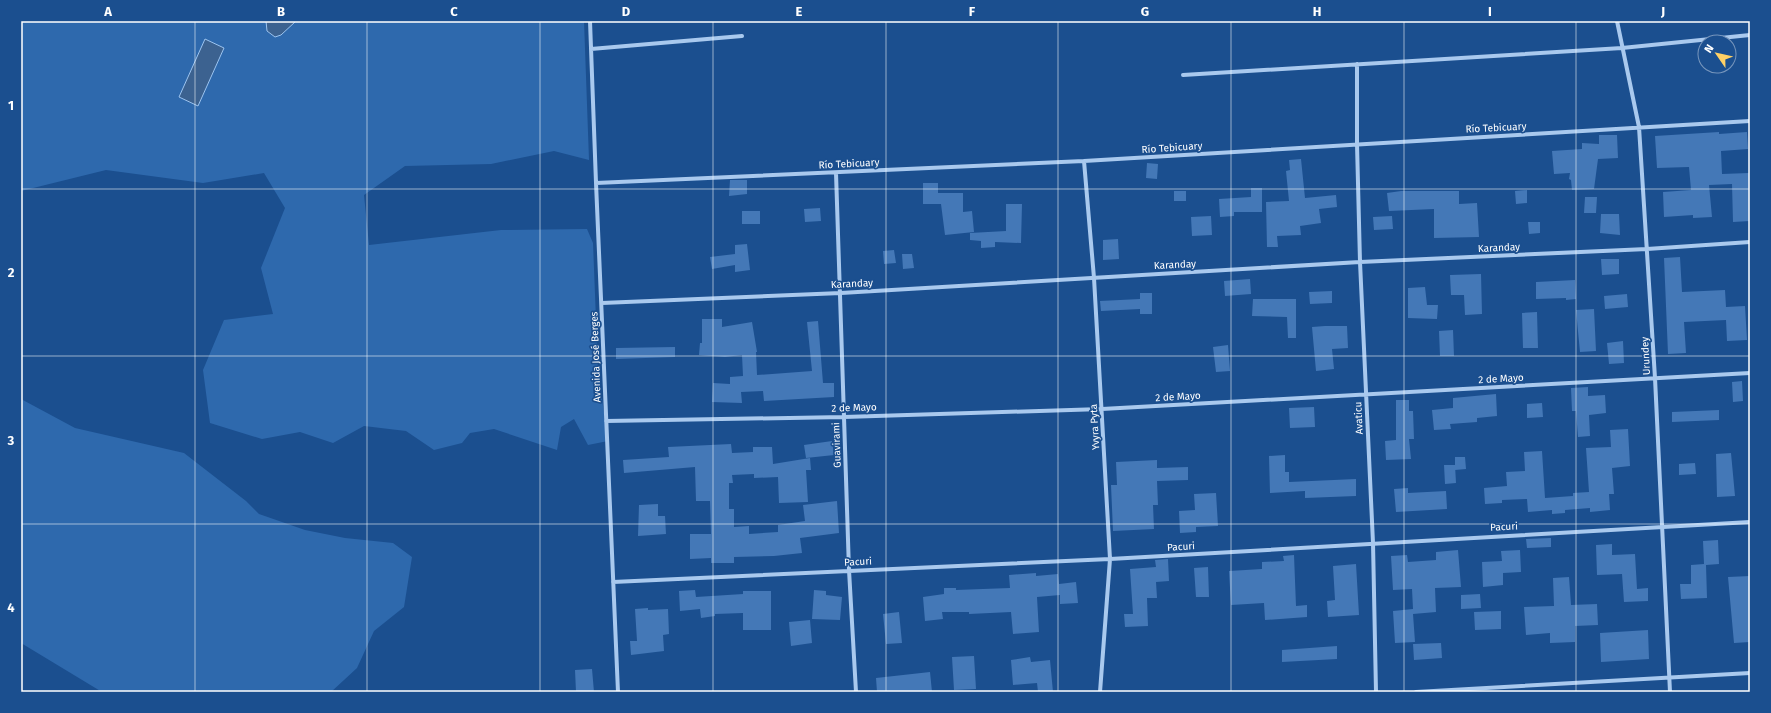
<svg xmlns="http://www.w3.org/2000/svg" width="1771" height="713" font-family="'Fira Sans',sans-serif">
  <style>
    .green { fill: #2e69ad }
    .water { fill: #3c6290; stroke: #9cc4f0 }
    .building { fill: #4478b7 }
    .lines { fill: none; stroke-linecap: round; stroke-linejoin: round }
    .street { stroke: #a9c9ee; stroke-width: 4 }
    .grid { fill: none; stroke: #fff; stroke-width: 1; stroke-opacity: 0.55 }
    .labels { text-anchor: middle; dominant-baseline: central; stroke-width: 3.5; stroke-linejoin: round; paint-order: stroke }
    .street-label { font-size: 10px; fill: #fff; stroke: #1b4f8f }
    .neatline { fill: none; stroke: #fff; stroke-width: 1.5 }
    .grid-label { font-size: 13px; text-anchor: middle; font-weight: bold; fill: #fff }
  </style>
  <rect width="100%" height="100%" fill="#1b4f8f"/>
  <path class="green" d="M21 21H584L589 160 554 151 491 164 405 166 364 195 369 245 501 230 587 229 593 243 598 371 608 441 588 445 574 419 561 427 557 450 494 429 470 433 462 443 434 450 406 431 364 426 333 443 300 432 262 439 210 423 203 370 224 320 273 314 261 268 285 208 264 173 203 183 106 170 21 191Z
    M21 399 75 428 184 453 246 501 259 514 305 530 345 538 393 543 412 557 404 607 374 631 357 668 331 692H102L21 643Z"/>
  <path class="water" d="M266 21H296L281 35 275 37 267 31Z
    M205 39 224 48 198 106 179 97Z"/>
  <path class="building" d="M1719 132V134L1747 132 1748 149 1721 151 1722 174 1749 173 1750 221 1733 222 1732 184 1709 185 1712 217 1693 218V215L1664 217 1663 192 1691 190 1689 167 1657 168 1655 136Z
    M1599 135H1617L1618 158 1598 159 1594 189 1572 190 1571 180 1569 179 1570 173 1554 174 1552 151 1582 149V143L1599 144Z
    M1301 159 1305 198 1336 195 1337 207 1319 209 1321 223 1300 226 1301 235 1277 236 1278 247H1267L1266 202 1289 201 1286 171 1290 170 1289 160Z
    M1147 163 1158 164 1157 179 1146 178Z
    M730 180H747V194L729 196Z
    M923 183H938V193H963V212L972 211 974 232 945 235 941 204H923Z
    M1251 188H1262V212H1234V216L1220 217 1219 199 1251 197Z
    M1527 190V203L1516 204 1515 191Z
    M1174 191H1186V201H1174Z
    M1401 191H1459V204L1477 203 1479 237 1434 238V209L1389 211 1387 193Z
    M1585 197H1597L1596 213H1584Z
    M1006 204H1022L1021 243 995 242V247L981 248V241L970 240V233L1006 231Z
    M820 208 821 221 805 222 804 209Z
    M742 211H760V224H742Z
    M1601 214H1619L1620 235 1600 233Z
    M1211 216 1212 235 1192 236 1191 217Z
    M1392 216 1393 229 1374 230 1373 217Z
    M1528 222H1540V233L1529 234Z
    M1118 239 1119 259 1103 260V240Z
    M747 244 750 270 735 272V265L712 269 710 257 735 254V245Z
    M894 250 896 263 884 264 883 251Z
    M902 254H912L914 268 903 269Z
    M1680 257 1682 292 1725 290 1726 307 1745 306 1747 340 1727 341 1726 320 1684 322 1686 353 1668 354 1664 258Z
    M1601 259H1619V274L1602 275Z
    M1481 274 1482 314 1465 315 1464 295H1451L1450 275Z
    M1250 279 1251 294 1225 296 1224 281Z
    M1575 280 1576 299 1566 300V298L1536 299V282Z
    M1425 287 1427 305H1438L1437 319 1408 318V288Z
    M1332 291V303L1310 304 1309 292Z
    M1140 293H1152V314H1140V309L1101 311 1100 301 1140 299Z
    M1627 294 1628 307 1605 309 1604 296Z
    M1253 299H1296V338H1288L1287 317 1252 316Z
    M1594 309 1596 351 1580 352 1576 310Z
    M1537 312 1538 348H1523L1522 313Z
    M702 319H722V327L752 322 757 352H756L757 375 812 371 807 322 818 321 823 383H834V397L764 401 763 391 741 392 742 403 712 402 713 383 730 384V377L743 376 742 355 725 357 699 355 700 343H702Z
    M1325 326H1347L1348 348 1332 349 1334 369 1316 371 1312 327Z
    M1453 330 1454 356H1440L1439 331Z
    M1623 341 1624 363 1609 364 1607 343Z
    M1228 345 1230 371 1216 372 1213 347Z
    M675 347V357L616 359V348Z
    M1742 381 1743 401 1733 402 1732 382Z
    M1588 387V396L1605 395 1606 413 1589 415 1590 436 1578 437 1576 411H1572L1571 388Z
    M1496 394 1497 416 1477 418V422L1450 424 1451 429 1434 430 1432 410 1453 408V398Z
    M1396 400H1409V411H1413L1414 439H1409L1411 459 1386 460 1385 441 1396 440Z
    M1542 403 1543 417 1527 418V404Z
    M1314 407 1315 427 1290 428 1289 408Z
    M1719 410V420L1672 422V412Z
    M1628 429 1630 466 1612 468 1614 494H1609L1610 510 1590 512V508L1565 510V513L1552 514V510L1528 512 1527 499 1502 500V503L1485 504 1484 488 1507 486 1506 472 1525 471 1524 452 1542 451 1545 498 1573 496V493L1589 492 1586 448 1611 447 1610 430Z
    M832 441 834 455 806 458 804 445Z
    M731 444 732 453 753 452V447H772L773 464 810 458 811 470H806L808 502 779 503 778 477 754 478V474L732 475 733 483H729V509H734V527L749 526V534L778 532V525L805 521 803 505 837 501 839 533 800 538 802 553 774 556 734 557V563H711V558L690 559V534H711L710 501H696L695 467 624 473 623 460 669 457 668 447Z
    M1731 453 1735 496 1717 497 1716 454Z
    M1285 455V472H1289V482L1356 479V496L1305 498V491L1270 493 1269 456Z
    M1455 457H1465L1466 469 1455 470Z
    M1157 460V468L1188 467V480L1157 481 1158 505H1153L1154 529 1113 531 1111 485H1117L1116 462Z
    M1695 463 1696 474 1679 475V464Z
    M1444 465H1455L1456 483 1445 484Z
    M1408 488V493L1446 491 1447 509 1396 512 1394 489Z
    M1216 493 1218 526 1196 527V532L1180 533 1179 511 1195 510 1194 494Z
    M658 504V516H665L666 534 638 536 639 505Z
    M1551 538V547L1527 548 1526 539Z
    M1718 540 1719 564 1706 565 1707 598 1681 599 1680 584H1691V565L1704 564 1703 541Z
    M1612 544V555L1635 554 1637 589 1648 588V601L1624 602 1622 574 1597 575 1596 545Z
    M1458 550 1461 587 1435 588 1436 612 1413 614 1415 642 1395 643 1393 611 1413 609 1412 589 1393 590 1391 556 1407 555 1408 562 1436 560V552Z
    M1520 550 1521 572 1503 573V585L1483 587 1482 562 1502 561 1501 551Z
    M1294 555 1296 606 1307 605V617L1265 620 1264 603 1231 605 1229 571 1262 569V562L1284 561 1283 556Z
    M1168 559 1169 581 1156 582 1157 598H1147L1148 626 1125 627 1124 614H1133L1130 569 1156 567 1155 560Z
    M1356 564 1359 615 1328 617 1327 601 1335 600 1333 566Z
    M1208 567 1209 597H1196L1194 568Z
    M1036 573V576L1058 574 1059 584 1076 582 1078 603 1060 604V595L1037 597 1039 632 1013 634 1011 612 969 614V612H942L943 619 925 621 923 597 944 594V588H956V590L1010 588 1009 575Z
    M1750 576V642L1734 643 1728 577Z
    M1569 577 1571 605 1597 604 1598 625 1575 626V642L1550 643V633L1526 635 1524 607 1554 606 1553 578Z
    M695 590 696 597 743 594V591H771V630H743V613L715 614V616L701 618 700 609 680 611 679 591Z
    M814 590 826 591V595L842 597 840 620 812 619Z
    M1480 594 1481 608 1461 609V595Z
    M648 608V610L668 609 669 634 663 635 664 651 631 655 630 641H637L635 609Z
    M1501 611V629L1475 630 1474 612Z
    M899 612 902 643 886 644 883 614Z
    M810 620 812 643 791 646 789 622Z
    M1648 630 1649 659 1601 662 1600 633Z
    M1441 643 1442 658 1414 660 1413 644Z
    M1337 646V659L1282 662V650Z
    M974 656 976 689 954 690 952 657Z
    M1030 657 1031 662 1050 660 1053 692H1038L1037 683 1013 685 1011 660Z
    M592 669 594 692H576L575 670Z
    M930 672 932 692H877L876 678Z"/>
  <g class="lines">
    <path class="street" d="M590 21 596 183 618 692
      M1617 21 1639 127 1655 378 1670 692
      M591 49 742 36
      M1357 64V144L1360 262 1373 543 1376 692
      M1183 75 1622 48 1750 35
      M1084 161 1094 278 1110 559 1100 692
      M836 173 849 570 856 692
      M596 183 1084 161 1750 121
      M602 303 841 293 1360 262 1647 249 1750 242
      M606 421 844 417 1102 409 1750 373
      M613 582 1110 559 1750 522
      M1416 692 1750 673"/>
  </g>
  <path class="grid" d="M195 21V692M367 21V692M540 21V692M713 21V692M886 21V692M1058 21V692M1231 21V692M1404 21V692M1576 21V692M21 189H1750M21 356H1750M21 524H1750"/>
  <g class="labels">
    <g class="street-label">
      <text transform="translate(1496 128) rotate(-3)">Río Tebicuary</text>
      <text transform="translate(1172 148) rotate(-4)">Río Tebicuary</text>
      <text transform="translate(849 164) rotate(-3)">Río Tebicuary</text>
      <text transform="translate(1499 248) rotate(-3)">Karanday</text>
      <text transform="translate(1175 265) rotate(-3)">Karanday</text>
      <text transform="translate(852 284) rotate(-3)">Karanday</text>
      <text transform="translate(1646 356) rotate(-93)">Urundey</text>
      <text transform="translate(596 357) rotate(-92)">Avenida José Berges</text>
      <text transform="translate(1501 379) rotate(-3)">2 de Mayo</text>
      <text transform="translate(1178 397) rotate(-3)">2 de Mayo</text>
      <text transform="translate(854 408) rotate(-2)">2 de Mayo</text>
      <text transform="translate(1359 418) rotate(-93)">Avaticu</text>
      <text transform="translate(1095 427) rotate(-93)">Yvyra Pyta</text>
      <text transform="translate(837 445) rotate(-92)">Guavirami</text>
      <text transform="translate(1504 527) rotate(-3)">Pacuri</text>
      <text transform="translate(1181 547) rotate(-4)">Pacuri</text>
      <text transform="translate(858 562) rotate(-3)">Pacuri</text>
    </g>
  </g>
  <rect width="1771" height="713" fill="none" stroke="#1b4f8f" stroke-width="44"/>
  <g transform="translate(1717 54) rotate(304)"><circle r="19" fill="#1b4f8f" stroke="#7695bc"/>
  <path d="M0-3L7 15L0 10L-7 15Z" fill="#ffd166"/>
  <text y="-6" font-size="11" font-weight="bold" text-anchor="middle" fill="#ffffff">N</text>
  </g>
  <rect x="22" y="22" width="1727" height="669" class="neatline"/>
  <g class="grid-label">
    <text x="108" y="16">A</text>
    <text x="281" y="16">B</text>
    <text x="454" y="16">C</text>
    <text x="626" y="16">D</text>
    <text x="799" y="16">E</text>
    <text x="972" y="16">F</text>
    <text x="1145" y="16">G</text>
    <text x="1317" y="16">H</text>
    <text x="1490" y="16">I</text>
    <text x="1663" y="16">J</text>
    <text x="11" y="110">1</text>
    <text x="11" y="277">2</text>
    <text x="11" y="445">3</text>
    <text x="11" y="612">4</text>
  </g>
</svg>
